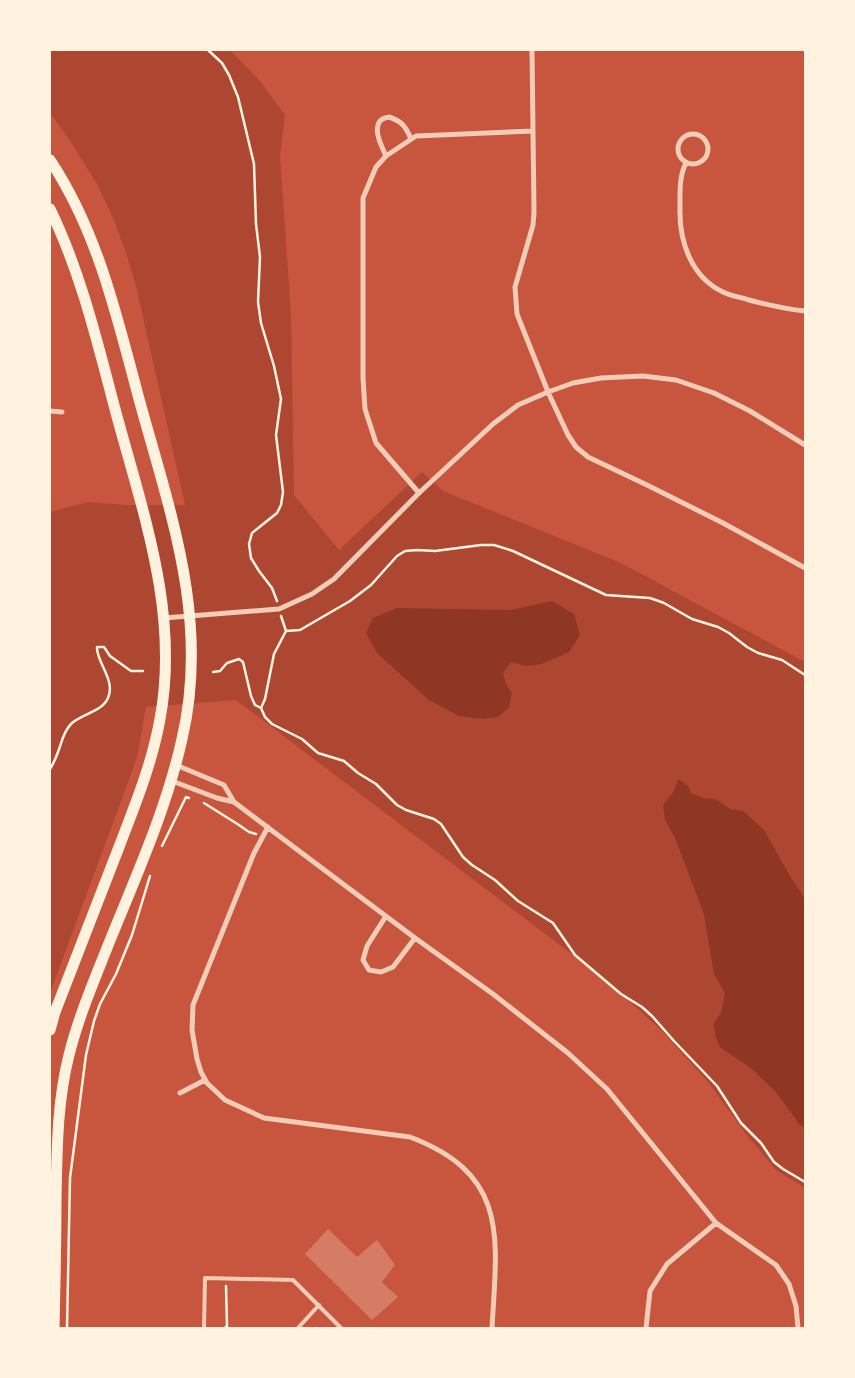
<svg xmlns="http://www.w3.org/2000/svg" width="855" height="1378" font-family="'Roboto Serif',serif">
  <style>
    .green { fill: #ae4732 }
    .water { fill: #8f3625 }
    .building { fill: #d67c66 }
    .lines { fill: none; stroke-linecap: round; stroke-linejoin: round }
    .path { stroke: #fff3e0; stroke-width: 2.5 }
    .service { stroke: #f1ccb7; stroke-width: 4 }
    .minor { stroke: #f1ccb7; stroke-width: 5 }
    .primary { stroke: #fff3e0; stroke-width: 11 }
  </style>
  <rect width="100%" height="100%" fill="#c8553d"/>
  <path class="green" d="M50 50H230L260 81 285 115 280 156 291 314 294 495 339 550 422 472 443 491 621 563 805 662V1188L776 1170 746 1134 708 1082 662 1031 606 980 236 700 146 707 137 758 50 993V512L88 502 127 505H185L136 286 126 253 114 220 97 184 71 142 50 113Z"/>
  <path class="water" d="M552 601 574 614 580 635 569 652 542 664 527 666 511 662 503 673 506 684 512 693 509 707 498 717 483 719 459 716 429 700 377 653 366 633 373 618 397 608 511 610Z
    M678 779 688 786 691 793 703 798 716 799 730 809 743 811 764 830 790 876 805 899V1128L800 1125 775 1091 753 1070 720 1047 715 1035 714 1023 721 1013 725 993 714 974 704 914 675 838 665 820 663 805 674 791Z"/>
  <path class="building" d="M328 1229 357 1257 377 1240 395 1265 382 1282 398 1297 372 1320 305 1254Z"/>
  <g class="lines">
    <path class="path" d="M208 50 222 63 229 75 238 97 254 164 256 224 260 257 258 302 261 323 274 366 281 399 276 435 283 492 281 505 277 513 252 533 249 544 251 558 259 571 272 588 277 601
      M281 616 286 631
      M213 672 220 671 227 663 239 659 243 662 251 696 255 705 261 708 265 717 272 724 302 739 318 753 344 761 358 773 376 784 397 805 406 810 434 819 441 824 463 857 472 865 495 880 518 901 553 923 575 955 621 994 642 1007 652 1016 674 1041 717 1086 741 1123 761 1143 774 1162 783 1169 805 1182
      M261 708 265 699 274 654 286 631 300 630 350 601 371 585 397 556 405 551 417 550 435 551 481 545H494L513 551 606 595 650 598 664 603 692 619 718 627 729 633 747 647 758 653 782 660 805 675
      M50 769C53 764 56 758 58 752 62 742 63 732 71 724 81 714 102 712 108 698 116 680 96 662 97 647H104L110 656 131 671H143
      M204 803 239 825 249 832 256 834
      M162 846 186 797 189 798
      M67 1328 70 1178 86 1055 94 1021 100 1004 116 974 132 935 150 876
      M225 1328 227 1326 226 1286"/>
    <path class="service" d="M204 1328 205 1278 293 1280 341 1328
      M298 1328 319 1305"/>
    <path class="minor" d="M532 50 534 212 533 225 515 287 517 314 548 392 568 435 576 447 588 457 647 485 723 523 805 568
      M678 149a15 15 0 1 1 30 0a15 15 0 1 1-30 0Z
      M386 156C382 147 372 129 381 120 383 118 386 118 389 117 402 121 406 127 411 139
      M686 163C679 176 680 193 680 208 679 241 691 277 723 292 731 296 740 297 749 300 768 305 785 309 805 311
      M50 411 62 412
      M419 493 376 443 365 409 363 378V198L376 167 386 156 416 136 533 131
      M164 618 279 609 312 594 334 579 419 493 493 424 518 405 548 392 573 383 601 378 643 376 676 380 714 393 750 411 805 445
      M176 765 224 785 234 802
      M172 781 217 798 234 802 415 938 493 994 568 1053 607 1089 716 1223 776 1265 789 1284 796 1306 798 1328
      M268 827 254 853 193 1005 192 1030 197 1059 201 1072 207 1083 225 1100 264 1118 410 1137C510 1175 497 1238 492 1328
      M386 916 367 946 363 960 369 970 381 972 393 967 415 938
      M180 1093 205 1080
      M646 1328 650 1291 667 1264 716 1223"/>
    <path class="primary" d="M50 160C98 232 117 317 139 399 170 512 210 620 182 739 165 816 130 889 101 963 89 993 77 1023 69 1055 57 1102 57 1151 56 1200 56 1243 55 1285 54 1328
      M50 209C81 273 97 341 115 409 142 510 180 613 160 719 152 764 135 805 119 847 98 902 76 957 55 1012L50 1030"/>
  </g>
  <rect width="855" height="1378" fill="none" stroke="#fff3e0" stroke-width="102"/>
</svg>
